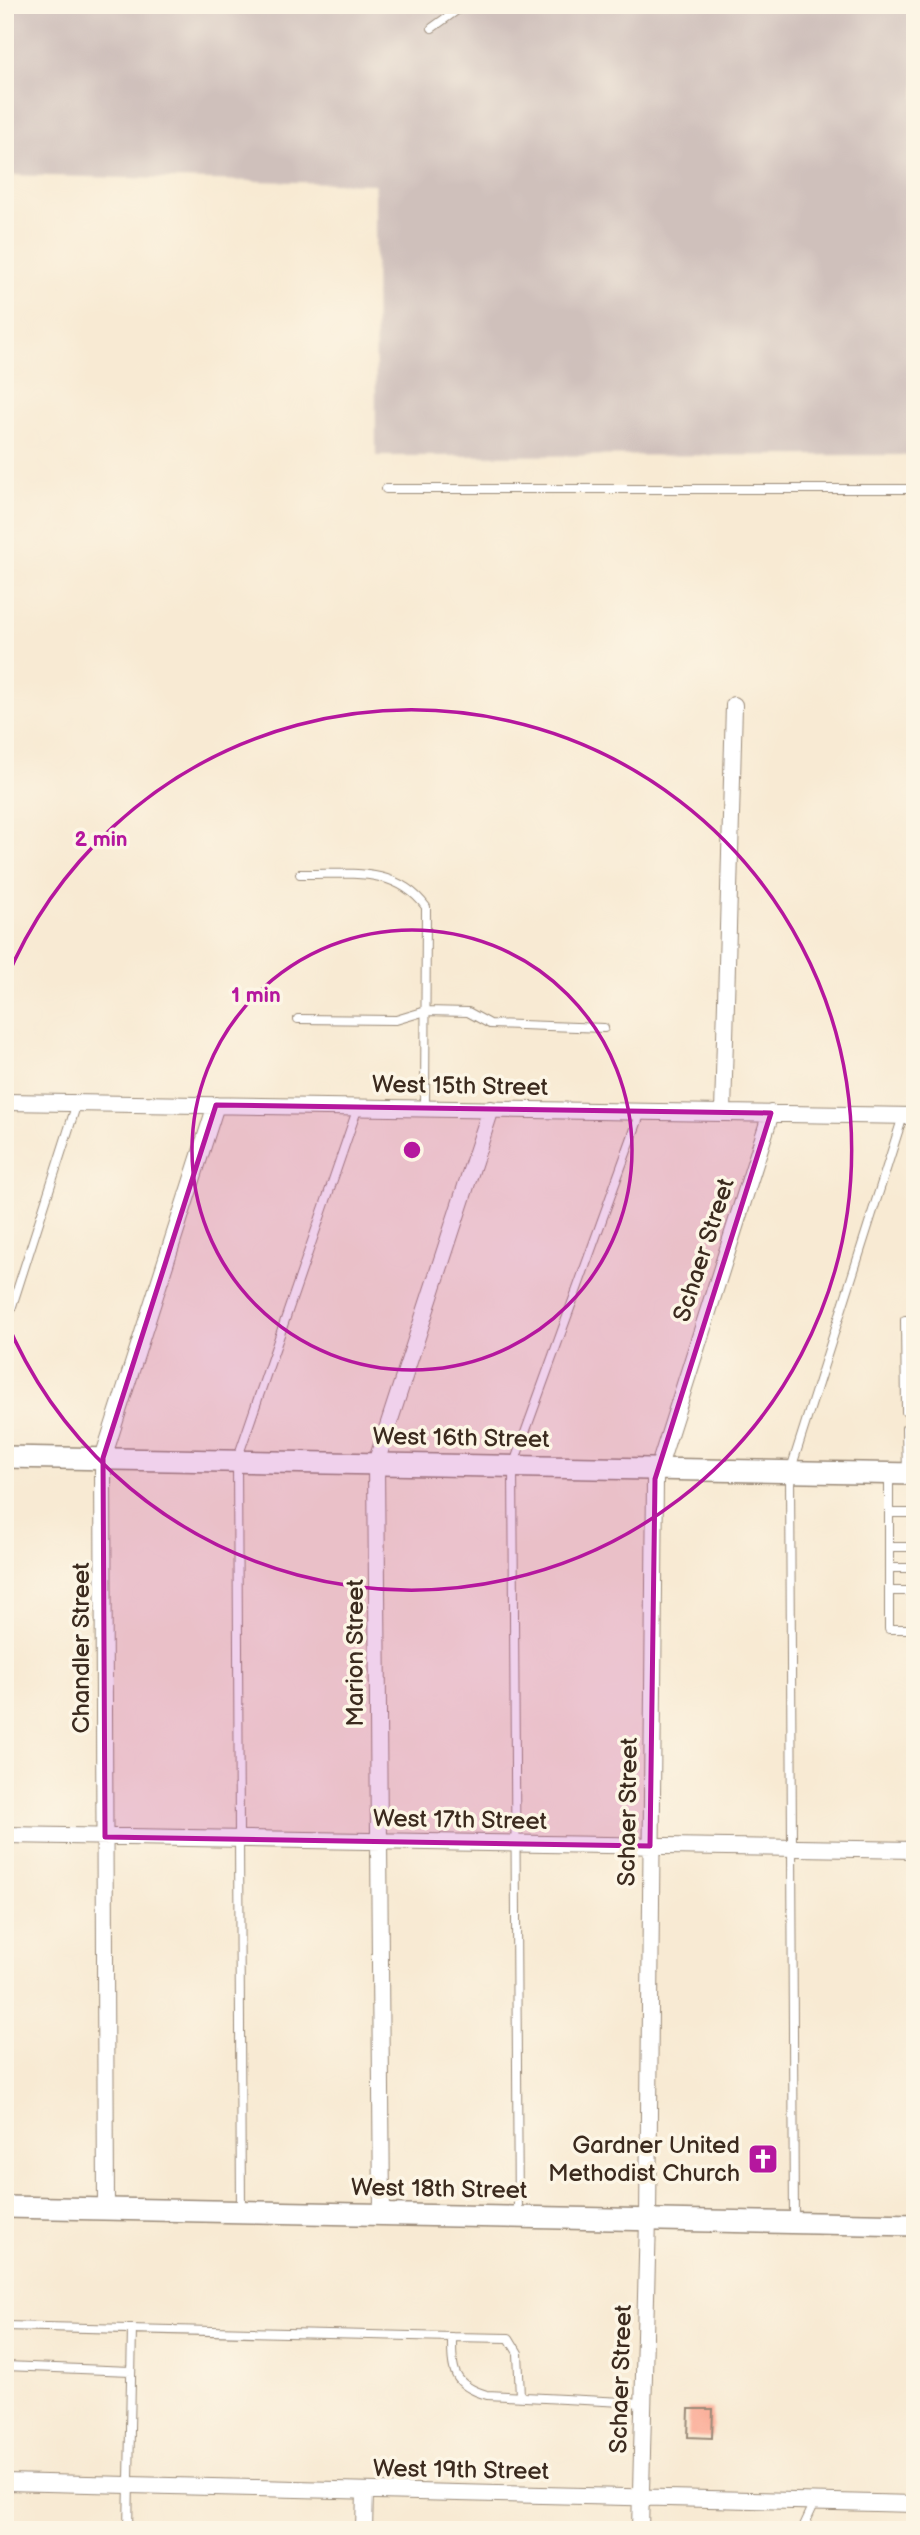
<svg xmlns="http://www.w3.org/2000/svg" width="920" height="2535" font-family="'Balsamiq Sans',sans-serif">
  <style>
    .industrial { fill: #cfc0bb }
    .building { fill: #fbaa95 }
    .lines { fill: none; stroke-linecap: round; stroke-linejoin: round }
    .lane-casing { stroke: #9a8a78; stroke-width: 10 }
    .street-casing { stroke: #9a8a78; stroke-width: 18 }
    .secondary-casing { stroke: #9a8a78; stroke-width: 24 }
    .lane { stroke: #fff; stroke-width: 8 }
    .street { stroke: #fff; stroke-width: 16 }
    .secondary { stroke: #fff; stroke-width: 21 }
    .marked { fill: #b5179e; fill-opacity: 0.2; stroke: #b5179e; stroke-width: 5; stroke-linejoin: round }
    .ring { fill: none; stroke: #b5179e; stroke-width: 3.5 }
    .labels { text-anchor: middle; dominant-baseline: central; stroke-width: 7; stroke-linejoin: round; paint-order: stroke }
    .street-label { font-size: 24px; fill: #3b2a1e; stroke: #fcf5e5 }
    .poi-label { font-size: 24px; fill: #3b2a1e; stroke: #fcf5e5; text-anchor: end }
    .centre { fill: #b5179e; stroke: #fcf5e5; stroke-width: 3.5 }
    .ring-label { font-size: 21px; text-anchor: middle; font-weight: bold; fill: #b5179e; stroke: #fcf5e5; stroke-width: 7; stroke-linejoin: round; paint-order: stroke }
  </style>
  <rect width="100%" height="100%" fill="#fcf5e5"/>
  <filter id="ink" filterUnits="userSpaceOnUse"><feTurbulence type="fractalNoise" baseFrequency=".0143" numOctaves="2"/><feDisplacementMap in="SourceGraphic" scale="14" xChannelSelector="R" yChannelSelector="G"/><feConvolveMatrix kernelMatrix="1 2 1 2 8 2 1 2 1" color-interpolation-filters="sRGB"/></filter>
  <filter id="wash" filterUnits="userSpaceOnUse"><feTurbulence type="fractalNoise" baseFrequency=".00686" numOctaves="4" result="noise"/><feDisplacementMap in="SourceGraphic" scale="28" xChannelSelector="R" yChannelSelector="G"/><feGaussianBlur stdDeviation="1.57" result="paint"/><feColorMatrix in="noise" values="0 0 0 0 0 0 0 0 0 0 0 0 0 0 0 0 0 1.4 0 .05"/><feComposite in="paint" operator="in"/></filter>
  <g filter="url(#wash)">
    <rect width="100%" height="100%" fill="#f8ead3"/>
    <path class="industrial" d="M5 5H915V455L376 456 375 184 5 175Z"/>
    <g id="blocks">
      <path class="building" d="M689 2409H713L712 2438 688 2437Z"/>
    </g>
  </g>
  <g filter="url(#ink)">
    <use href="#blocks" fill-opacity="0" stroke="#9a8a78" stroke-width="2"/>
    <g class="lines">
      <g class="lane-casing">
        <path id="lane" d="M432 28 464 5
          M386 489H915
          M300 874C347 875 395 865 426 907L425 1108
          M298 1019 396 1020 426 1011 468 1012 490 1024 604 1028
          M5 1328 77 1103
          M906 1412 905 1320H915
          M906 1428 907 1474
          M889 1476V1629H915
          M889 1513H915
          M889 1547H909
          M889 1568H910
          M889 1591H909
          M241 2211 237 1460 358 1107
          M518 2217 513 1466 641 1112
          M794 2222 790 1472 903 1116
          M5 2326 452 2337
          M5 2366 131 2371
          M520 2396 518 2353 509 2338 452 2337C452 2371 452 2385 487 2395L643 2403
          M128 2530 132 2329
          M802 2530 815 2502"/>
      </g>
      <g class="street-casing">
        <path id="street" d="M5 1102 915 1116
          M723 1113 734 705
          M5 1835 915 1850
          M106 2209 103 1458 216 1105
          M382 2214 376 1463 491 1109
          M5 2482 915 2504
          M364 2530 365 2491
          M640 2530 648 2219 655 1479 771 1113"/>
      </g>
      <g class="secondary-casing">
        <path id="secondary" d="M5 1457 915 1474
          M5 2207 915 2225"/>
      </g>
      <use href="#lane" class="lane"/>
      <use href="#street" class="street"/>
      <use href="#secondary" class="secondary"/>
    </g>
  </g>
  <path class="marked" d="M216 1105 771 1113 655 1479 650 1846 105 1837 103 1458Z"/>
  <g class="ring">
    <circle cx="412" cy="1150" r="220"/>
    <path d="M5 982A440 440 0 1 1 5 1318"/>
  </g>
  <defs>
    <g id="church-square" transform="scale(1.575)"><rect x="-9" y="-9" width="18" height="18" rx="4" fill="#b5179e" stroke="#fcf5e5"/><path d="M-1.2-6h2.4v3.5h3.3v2.4h-3.3V6h-2.4V-.1h-3.3v-2.4h3.3Z" fill="#fff"/></g>
  </defs>
  <g fill-rule="evenodd">
    <use href="#church-square" x="763" y="2159"/>
  </g>
  <g class="labels">
    <g class="street-label">
      <text transform="translate(460 1086) rotate(1)">West 15th Street</text>
      <text transform="translate(704 1250) rotate(-72)">Schaer Street</text>
      <text transform="translate(461 1438) rotate(1)">West 16th Street</text>
      <text transform="translate(81 1648) rotate(-90)">Chandler Street</text>
      <text transform="translate(355 1653) rotate(-90)">Marion Street</text>
      <text transform="translate(628 1812) rotate(-89)">Schaer Street</text>
      <text transform="translate(460 1820) rotate(1)">West 17th Street</text>
      <text transform="translate(439 2189) rotate(1)">West 18th Street</text>
      <text transform="translate(621 2379) rotate(-88)">Schaer Street</text>
      <text transform="translate(461 2470) rotate(1)">West 19th Street</text>
    </g>
    <g class="poi-label">
      <text x="740" y="2145">Gardner United<tspan x="740" dy="28">Methodist Church</tspan></text>
    </g>
  </g>
  <circle cx="412" cy="1150" r="10" class="centre"/>
  <g class="ring-label">
    <text x="101" y="846">2 min</text>
    <text x="256" y="1002">1 min</text>
  </g>
  <rect width="920" height="2535" fill="none" stroke="#fcf5e5" stroke-width="28"/>
</svg>
